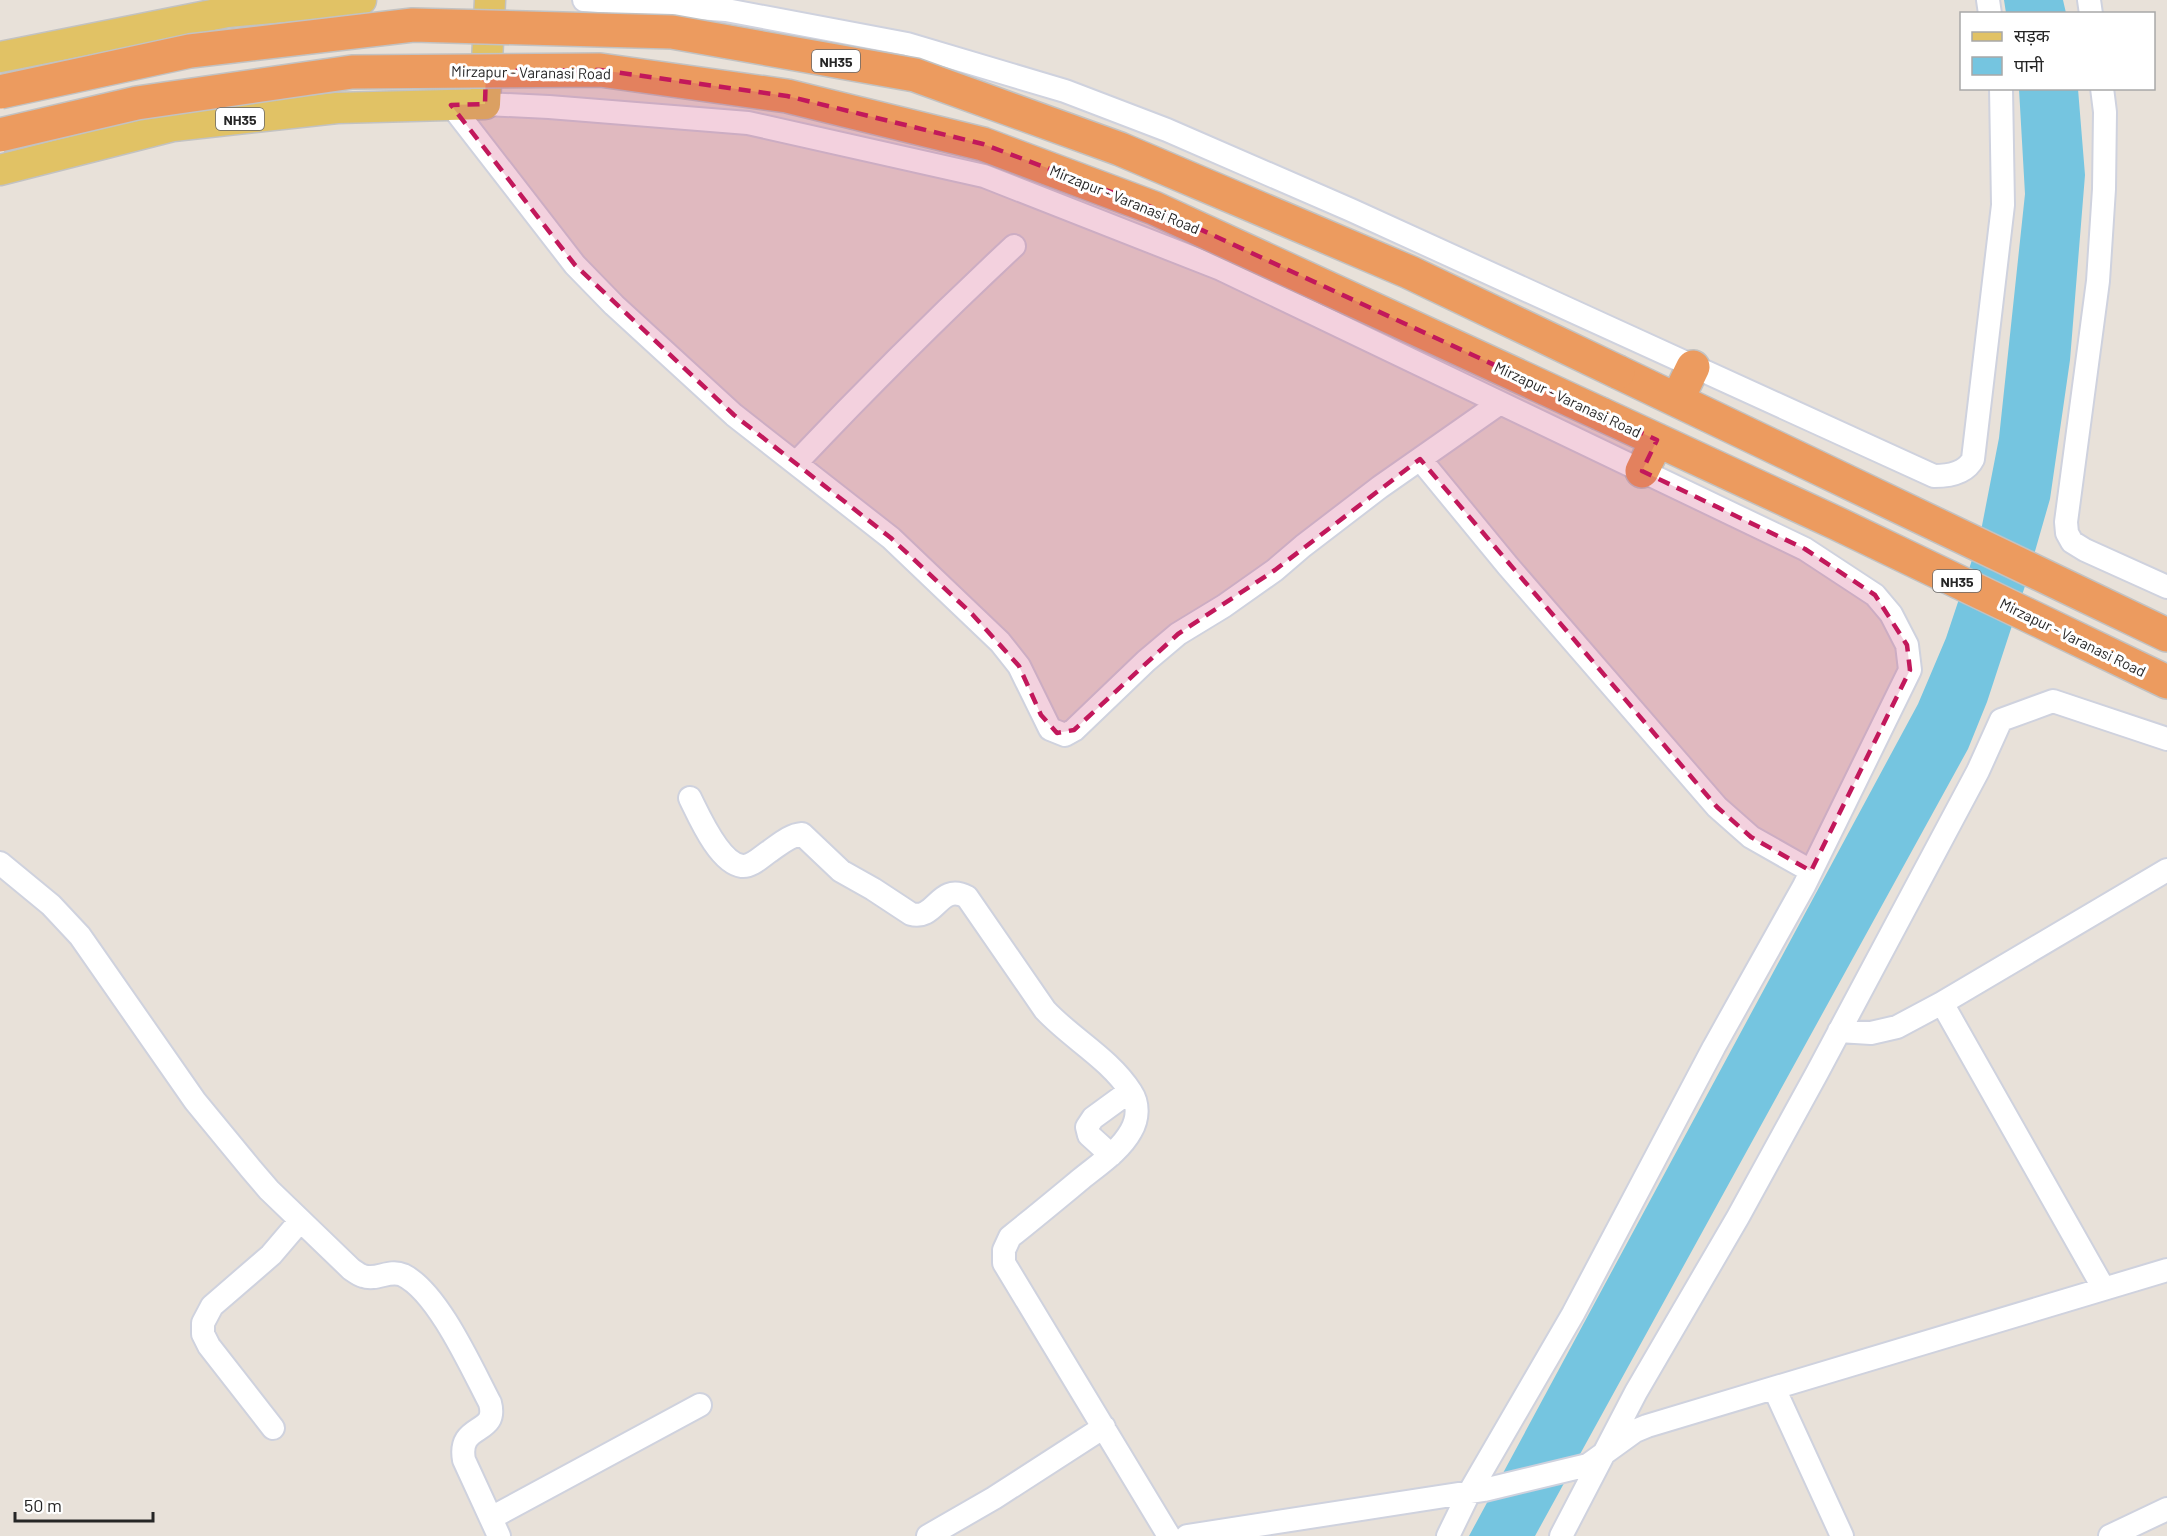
<svg xmlns="http://www.w3.org/2000/svg" width="2167" height="1536" font-family="Barlow,'Noto Sans Devanagari',sans-serif">
  <style>
    .water { fill: #75c5e0 }
    .lines { fill: none; stroke-linecap: round; stroke-linejoin: round }
    .minor-casing { stroke: #cfd2de; stroke-width: 26 }
    .major-casing { stroke: #c2c2c2; stroke-width: 33 }
    .highway-casing { stroke: #c2c2c2; stroke-width: 36 }
    .minor { stroke: #fff; stroke-width: 22 }
    .major { stroke: #e1c265; stroke-width: 30 }
    .highway { stroke: #ec9b5f; stroke-width: 33 }
    .highway-bridge-casing { stroke: #c2c2c2; stroke-width: 36; stroke-linecap: butt }
    .highway-bridge { stroke: #ec9b5f; stroke-width: 33 }
    .marked { fill: #c2185b; fill-opacity: 0.2; stroke: #c2185b; stroke-width: 4.5; stroke-dasharray: 12 8; stroke-linejoin: round }
    .labels { text-anchor: middle; dominant-baseline: central; stroke-width: 6; stroke-linejoin: round; paint-order: stroke }
    .shield { fill: #fff; stroke: #676767; stroke-width: 1.5 }
    .shield-label { font-size: 14px; font-weight: bold; fill: #262626 }
    .street-label { font-size: 15px; fill: #262626; stroke: #fff }
  </style>
  <rect width="100%" height="100%" fill="#e8e1d9"/>
  <path class="water" d="M2004 0H2063L2066 13H2006Z
    M2019 89H2078L2085 175 2070 360 2050 499 2025 586 1987 702 1968 749 1535 1536H1469L1918 704 1946 638 1980 536 1999 438 2025 194Z"/>
  <g class="lines">
    <g class="minor-casing">
      <path id="minor" d="M584 0 726 10 907 44 1065 91 1167 130 1351 210 1934 476C1949 476 1966 473 1973 459L2003 205 2001 88
        M1988 0 1990 14
        M2089 0 2091 14
        M2102 88 2105 112 2104 189 2098 281 2066 522 2067 533 2072 542 2085 550 2167 587
        M485 104 549 107 748 123 984 176 1221 269 1805 549 1875 595 1891 614 1907 645 1910 670 1804 886 1714 1047 1573 1314 1469 1493 1448 1536
        M451 105 575 265 614 305 734 415 891 538 1000 642 1019 666 1050 729 1065 735 1074 730 1146 661 1178 634 1224 606 1275 570 1303 546 1380 487 1500 403
        M1420 459 1508 566 1717 807 1751 837 1811 871
        M796 463C867 388 939 316 1014 246
        M690 798C699 816 719 863 742 866 752 867 762 856 770 851 780 844 790 835 802 834L841 871 873 889 911 914C936 921 939 882 967 897L1045 1010C1072 1039 1109 1058 1131 1092 1139 1104 1138 1119 1131 1131 1120 1151 1098 1165 1081 1179 1058 1198 1034 1218 1010 1237L1004 1250V1263L1169 1536
        M0 863 51 905 80 936 195 1101 251 1169 269 1190 351 1269C354 1271 359 1275 363 1276 377 1281 389 1269 403 1275 438 1292 472 1369 490 1403 499 1436 457 1422 464 1460L499 1536
        M1942 1003 2104 1289
        M1839 1031 1871 1033 1897 1027 1942 1003 2167 870
        M1111 1155 1089 1135 1087 1127 1093 1118 1130 1091
        M1774 1388 1842 1536
        M273 1428 209 1346 203 1334V1323L212 1306 271 1255 300 1221
        M491 1518 700 1405
        M928 1536 994 1498 1104 1427
        M1187 1536 1484 1490 1588 1465 1635 1431 1647 1426 2167 1270
        M1561 1536 1636 1392 1738 1217 1817 1073 1978 771 2001 720 2053 701 2167 739
        M2110 1536 2167 1509"/>
    </g>
    <g class="major-casing">
      <path id="major" d="M0 57 227 12 361 0
        M0 170 173 126 337 108 485 104 490 0"/>
    </g>
    <g class="highway-casing">
      <path id="highway" d="M1618 372 2167 635
        M1677 400 1693 367
        M1601 414 1836 523 2167 682
        M1642 471 1657 440"/>
    </g>
    <use href="#minor" class="minor"/>
    <use href="#major" class="major"/>
    <use href="#highway" class="highway"/>
    <g class="highway-bridge-casing">
      <path id="highway-bridge" d="M0 92 190 51 413 25 672 32 915 75 1120 149 1409 272 1618 372
        M0 135 137 103 352 72 600 70 787 96 983 144 1154 208 1601 414"/>
    </g>
    <use href="#highway-bridge" class="highway-bridge"/>
  </g>
  <path class="marked" d="M600 70 787 96 983 144 1154 208 1657 440 1642 471 1805 549 1875 595 1907 645 1910 670 1811 871 1751 837 1717 807 1420 459 1275 570 1178 634 1074 730 1057 733 1041 715 1019 666 972 614 891 538 734 415 575 265 451 105 485 104 486 71Z"/>
  <g class="labels">
    <g class="shield">
      <rect x="812" y="50" width="48" height="22" rx="4.5"/>
      <rect x="216" y="108" width="48" height="22" rx="4.5"/>
      <rect x="1933" y="570" width="48" height="22" rx="4.5"/>
    </g>
    <g class="shield-label">
      <text x="836" y="61">NH35</text>
      <text x="240" y="119">NH35</text>
      <text x="1957" y="581">NH35</text>
    </g>
    <g class="street-label">
      <text transform="translate(531 72) rotate(1)">Mirzapur - Varanasi Road</text>
      <text transform="translate(1125 199) rotate(22)">Mirzapur - Varanasi Road</text>
      <text transform="translate(1568 399) rotate(25)">Mirzapur - Varanasi Road</text>
      <text transform="translate(2073 637) rotate(26)">Mirzapur - Varanasi Road</text>
    </g>
  </g>
  <rect x="1960" y="12" width="195" height="78" fill="#ffffff" stroke="#a8a8a8" stroke-width="1.5"/>
  <rect x="1972" y="32" width="30" height="9" fill="#e1c265" stroke="#a8a8a8" stroke-width="1.5"/>
  <text x="2014" y="42" font-size="18" fill="#262626">सड़क</text>
  <rect x="1972" y="57" width="30" height="18" fill="#75c5e0" stroke="#a8a8a8" stroke-width="1.5"/>
  <text x="2014" y="72" font-size="18" fill="#262626">पानी</text>
  <path d="M15 1512v9h138v-9" fill="none" stroke="#262626" stroke-width="3"/>
  <text x="24" y="1512" font-size="18" fill="#262626" stroke="#ffffff" stroke-width="4.5" paint-order="stroke">50 m</text>
</svg>
